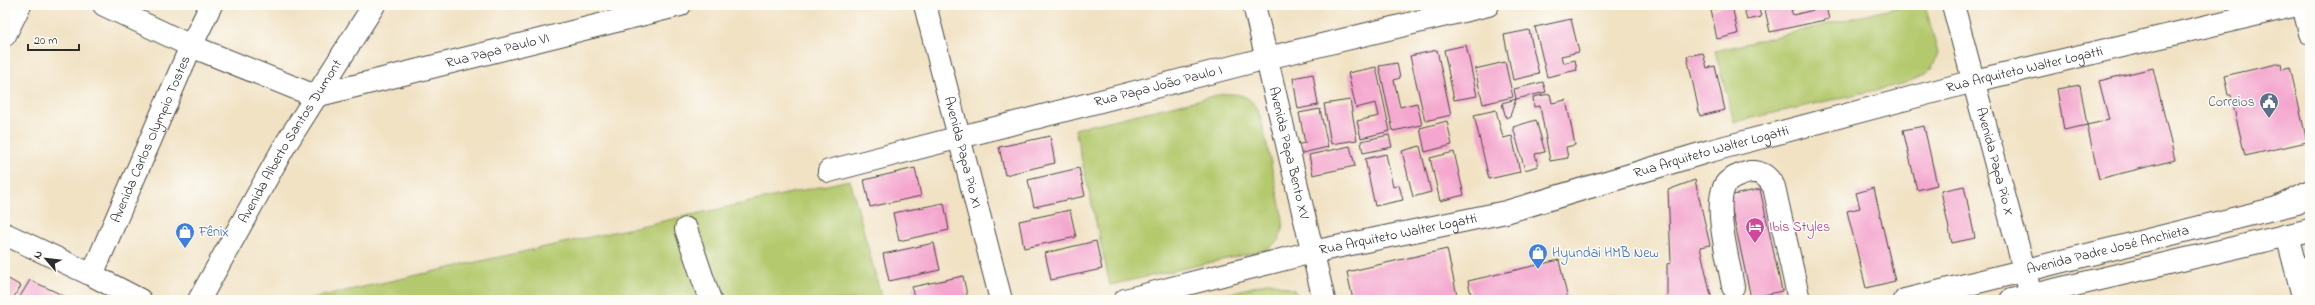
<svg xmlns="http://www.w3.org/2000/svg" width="2315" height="305" font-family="'Indie Flower',sans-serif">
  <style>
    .green { fill: #b4c96d; stroke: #707a4c }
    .building { fill: #f4a6ce }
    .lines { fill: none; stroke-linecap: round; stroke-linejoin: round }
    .minor-casing { stroke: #494642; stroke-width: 24 }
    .major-casing { stroke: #494642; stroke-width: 24 }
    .highway-casing { stroke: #494642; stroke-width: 24 }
    .minor { stroke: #fff; stroke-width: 22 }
    .major { stroke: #fff; stroke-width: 22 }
    .highway { stroke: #fff; stroke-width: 22 }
    .labels { text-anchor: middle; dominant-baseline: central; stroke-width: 3; stroke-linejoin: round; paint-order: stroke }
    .street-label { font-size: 14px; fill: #2b2b2b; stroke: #fdfcf7 }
    .service-label { font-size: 14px; fill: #4e5e75; stroke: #fdfcf7; text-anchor: end }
    .hotel-label { font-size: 14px; fill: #b23c85; stroke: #fdfcf7; text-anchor: start }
    .shop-label { font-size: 14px; fill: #366cbe; stroke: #fdfcf7; text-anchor: start }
  </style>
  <rect width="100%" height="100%" fill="#fdfcf7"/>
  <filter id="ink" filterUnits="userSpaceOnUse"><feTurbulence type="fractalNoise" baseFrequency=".025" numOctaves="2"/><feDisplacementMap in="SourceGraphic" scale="8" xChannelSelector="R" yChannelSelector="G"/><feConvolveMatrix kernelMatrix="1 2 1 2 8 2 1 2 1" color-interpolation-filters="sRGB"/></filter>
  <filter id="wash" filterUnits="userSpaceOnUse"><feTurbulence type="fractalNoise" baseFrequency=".012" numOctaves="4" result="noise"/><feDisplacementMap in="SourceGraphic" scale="16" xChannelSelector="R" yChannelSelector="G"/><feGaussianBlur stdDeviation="0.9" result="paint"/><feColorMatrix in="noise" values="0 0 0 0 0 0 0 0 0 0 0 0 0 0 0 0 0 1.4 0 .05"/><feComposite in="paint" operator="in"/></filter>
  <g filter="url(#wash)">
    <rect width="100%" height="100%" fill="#f1e2c4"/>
    <path class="green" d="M1908 5H1925L1938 53 1932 68 1923 76 1902 84 1734 122 1715 51Z
      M1223 94C1245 93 1253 98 1261 118L1283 219C1283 235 1280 241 1266 250L1110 285 1075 129Z
      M850 180 882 300H304Z
      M1270 282 1294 290 1302 300H1207Z"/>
    <g id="blocks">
      <path class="building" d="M1732 5 1738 34 1717 39 1711 10Z
        M1743 5H1758L1761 17 1747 20Z
        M1764 5H1809L1791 10 1793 15 1826 7 1829 19 1770 32Z
        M1571 19 1579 52 1561 56 1563 63 1575 60 1577 70 1547 77 1535 27Z
        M1529 30 1539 74 1513 80 1504 35Z
        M1466 45 1477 96 1454 100 1444 50Z
        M1437 50 1451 115 1425 121 1410 56Z
        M1703 53 1707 68 1715 66 1725 110 1700 116 1687 56Z
        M1505 62 1513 97 1483 104 1475 69Z
        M1397 63 1400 78 1394 80 1400 107 1417 103 1422 125 1393 131 1379 66Z
        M2281 63 2282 69 2290 67 2307 142 2245 156 2231 95H2228L2224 76Z
        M1376 67 1390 131 1361 138 1357 121 1379 116 1376 103 1356 108 1348 73Z
        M2153 68 2175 160 2099 179 2087 125 2109 120 2099 81Z
        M1313 74 1318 105 1298 109 1293 78Z
        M1543 82 1546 92 1516 99 1514 89Z
        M2080 85 2087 125 2064 130 2057 89Z
        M1550 94 1552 103 1566 100 1575 145 1566 147 1568 158 1550 161 1540 106 1534 107 1533 97Z
        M1516 99 1510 116 1506 118 1502 103Z
        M1350 100 1357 140 1331 144 1324 104Z
        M1320 109 1328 147 1298 154 1296 145 1305 143 1299 113Z
        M1496 110 1503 138 1512 136 1520 172 1489 179 1474 115Z
        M1536 120 1545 152 1535 154 1538 166 1525 170 1513 127Z
        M1447 121 1452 145 1425 152 1420 128Z
        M1924 126 1937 185 1917 190 1903 130Z
        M1389 135 1392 147 1363 153 1361 141Z
        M1050 136 1055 163 1005 175 999 147Z
        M1350 146 1355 166 1313 175 1309 155Z
        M1420 146 1431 192 1413 197 1402 151Z
        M1454 152 1464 195 1440 201 1430 158Z
        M1386 154 1393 187 1399 185 1403 200 1375 206 1365 159Z
        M915 168 921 196 870 207 864 180Z
        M1079 168 1085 196 1034 207 1028 180Z
        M1695 180 1710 245 1700 247 1712 300H1667V264L1671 263 1668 190Z
        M1964 186 1975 238 1952 243 1941 191Z
        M1874 188 1895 281 1866 288 1847 211 1860 208 1856 193Z
        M1760 189 1782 291 1751 298 1729 196Z
        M944 203 949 230 899 241 893 213Z
        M1070 210 1076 237 1024 248 1019 221Z
        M1096 241 1102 269 1051 280 1045 253Z
        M934 243 940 270 889 281 883 254Z
        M1447 249 1458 300H1353L1347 272Z
        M1559 260 1568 300H1472L1468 281Z
        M963 276 968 300H914L912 287Z
        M5 277 21 286 12 300H5Z
        M30 280 73 300H18Z"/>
    </g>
  </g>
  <g filter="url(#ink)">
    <use href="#blocks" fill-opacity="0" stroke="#494642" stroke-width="1"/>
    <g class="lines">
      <g class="minor-casing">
        <g id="minor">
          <path id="s1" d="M104 5 191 46 315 96 680 5"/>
          <path id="s2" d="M925 5 1001 300"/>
          <path id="s3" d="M1254 5 1324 300"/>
          <path id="s4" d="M1953 5 2031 295"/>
          <path d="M2303 5 2310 33"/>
          <path d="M5 35 20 5"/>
          <path id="s5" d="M829 171 1267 58 1488 5"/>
          <path d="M686 229 710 300"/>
          <path d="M5 234 92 275 140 300"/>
          <path d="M2287 235 2304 300"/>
          <path id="s6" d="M92 275 191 46 211 5"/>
          <path d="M1733 287C1729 262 1714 209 1724 187 1727 179 1741 174 1750 172 1762 171 1768 177 1774 187L1799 300"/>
          <path id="s7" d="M199 300 284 147 374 5"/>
          <path id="s8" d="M1125 300 1312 252 1506 212 1710 151 1974 81 2297 5"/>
        </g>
      </g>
      <g class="major-casing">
        <g id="major">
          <path id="s9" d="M1905 300 2297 203"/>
          <path d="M2011 300 2310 230"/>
        </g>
      </g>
      <g class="highway-casing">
        <path id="highway" d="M2279 207 2310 191"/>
      </g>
      <use href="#minor" class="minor"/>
      <use href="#major" class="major"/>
      <use href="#highway" class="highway"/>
    </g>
  </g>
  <defs>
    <g id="civic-pin" transform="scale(1)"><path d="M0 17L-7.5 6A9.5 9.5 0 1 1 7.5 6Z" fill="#5c6f8a" stroke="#fdfcf7"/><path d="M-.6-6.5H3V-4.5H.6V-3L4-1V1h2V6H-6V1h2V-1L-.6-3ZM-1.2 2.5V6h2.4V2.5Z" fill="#fff"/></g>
    <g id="hotel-pin" transform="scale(1)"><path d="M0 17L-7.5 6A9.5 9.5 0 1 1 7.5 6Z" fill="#d1479c" stroke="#fdfcf7"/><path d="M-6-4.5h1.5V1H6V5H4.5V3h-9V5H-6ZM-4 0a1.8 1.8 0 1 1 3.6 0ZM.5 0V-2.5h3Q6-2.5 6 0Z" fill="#fff"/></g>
    <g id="shop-pin" transform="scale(1)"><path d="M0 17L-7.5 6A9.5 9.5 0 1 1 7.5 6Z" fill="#3f7fe0" stroke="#fdfcf7"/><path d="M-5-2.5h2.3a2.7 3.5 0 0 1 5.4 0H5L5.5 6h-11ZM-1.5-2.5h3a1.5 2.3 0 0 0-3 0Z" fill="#fff"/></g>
  </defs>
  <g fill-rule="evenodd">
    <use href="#civic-pin" x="2269" y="102"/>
    <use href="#hotel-pin" x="1755" y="227"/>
    <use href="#shop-pin" x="185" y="232"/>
    <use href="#shop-pin" x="1538" y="253"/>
  </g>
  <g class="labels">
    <g class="street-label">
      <text stroke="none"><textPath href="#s1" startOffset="418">Rua Papa Paulo VI</textPath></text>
      <text stroke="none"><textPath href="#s8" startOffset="929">Rua Arquiteto Walter Logatti</textPath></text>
      <text stroke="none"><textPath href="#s5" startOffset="340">Rua Papa João Paulo I</textPath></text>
      <text stroke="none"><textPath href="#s6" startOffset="148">Avenida Carlos Olympio Tostes</textPath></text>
      <text stroke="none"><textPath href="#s7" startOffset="183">Avenida Alberto Santos Dumont</textPath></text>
      <text stroke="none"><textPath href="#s3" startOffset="152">Avenida Papa Bento XV</textPath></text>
      <text stroke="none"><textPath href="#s8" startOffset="605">Rua Arquiteto Walter Logatti</textPath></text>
      <text stroke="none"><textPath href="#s2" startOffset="152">Avenida Papa Pio XI</textPath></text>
      <text stroke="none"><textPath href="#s4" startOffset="162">Avenida Papa Pio X</textPath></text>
      <text stroke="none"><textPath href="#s8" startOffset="281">Rua Arquiteto Walter Logatti</textPath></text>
      <text stroke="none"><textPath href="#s9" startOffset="209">Avenida Padre José Anchieta</textPath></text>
    </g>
    <g class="service-label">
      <text x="2255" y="102">Correios</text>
    </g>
    <g class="hotel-label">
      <text x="1769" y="227">Ibis Styles</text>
    </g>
    <g class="shop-label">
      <text x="199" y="232">Fênix</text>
      <text x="1552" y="253">Hyundai HMB New</text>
    </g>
  </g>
  <rect width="2315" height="305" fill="none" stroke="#fdfcf7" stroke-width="20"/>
  <g transform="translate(46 259) rotate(298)" stroke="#fdfcf7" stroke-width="3" paint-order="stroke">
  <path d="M0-3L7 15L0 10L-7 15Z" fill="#2b2b2b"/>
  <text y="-6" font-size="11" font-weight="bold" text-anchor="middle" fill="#2b2b2b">N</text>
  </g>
  <path d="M28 44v6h51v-6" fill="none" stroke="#2b2b2b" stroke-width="2"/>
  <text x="34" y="44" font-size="12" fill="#2b2b2b" stroke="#fdfcf7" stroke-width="3" paint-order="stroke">20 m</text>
</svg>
